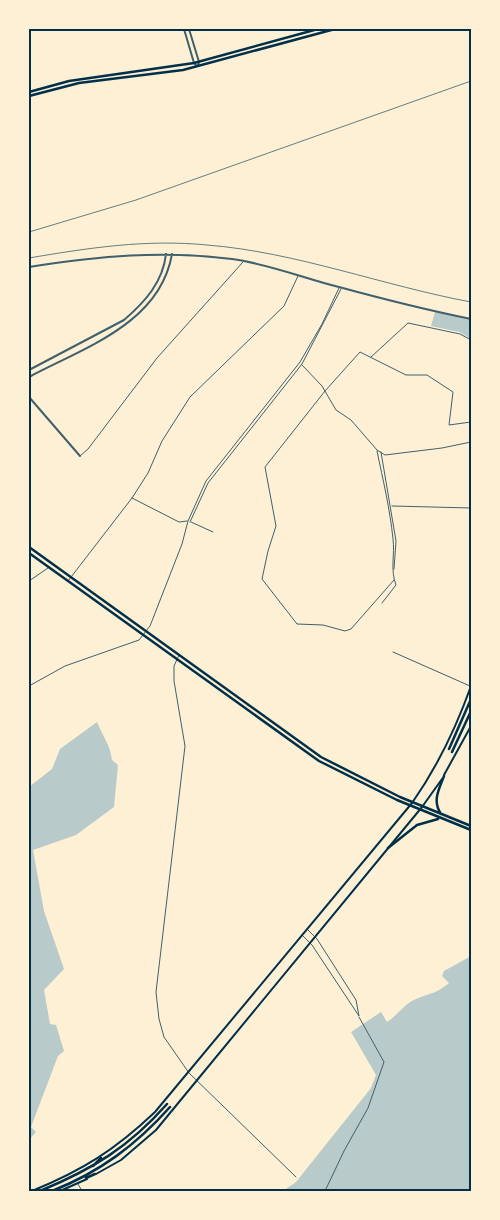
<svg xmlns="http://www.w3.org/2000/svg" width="500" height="1220" font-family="Mulish,sans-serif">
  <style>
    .green { fill: #b9caca }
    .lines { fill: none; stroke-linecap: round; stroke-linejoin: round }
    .minor { stroke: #3f606c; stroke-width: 1 }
    .tertiary { stroke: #3f606c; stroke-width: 2 }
    .secondary { stroke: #003049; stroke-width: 2 }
    .primary { stroke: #003049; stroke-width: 2.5 }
    .trunk { stroke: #003049; stroke-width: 2.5 }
    .rail { stroke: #657d81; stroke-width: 1 }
    .neatline { fill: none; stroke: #003049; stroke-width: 2 }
  </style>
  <rect width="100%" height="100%" fill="#fdf0d5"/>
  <path class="green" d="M435 312 471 320V339L459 332 431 326Z
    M97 722C103 737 110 744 112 760L118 765 114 807 76 835 33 850 44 911 64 969 44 990 50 1024 56 1025 64 1051 58 1056 31 1127 36 1132 29 1140V787L52 769 60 749Z
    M471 956V1191H283L296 1182 371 1088 376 1075 351 1032 381 1012 387 1022C398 1015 404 1004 416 999 430 993 436 994 449 983L442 976 444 971Z"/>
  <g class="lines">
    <path class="minor" d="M371 357 408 323 460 334 471 340
      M302 365 322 386 336 410 351 420 377 450 385 455 442 448 471 442
      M377 451C383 480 390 509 393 539 395 554 390 570 396 585L382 603
      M381 452 396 541 394 569
      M80 456 88 449 157 358 243 262
      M132 498 179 522 187 521
      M392 506 471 508
      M190 522 208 483 302 364 341 289
      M191 522 213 532
      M394 580 351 629 345 631 323 625 297 624 262 579 268 551 276 526 265 467 325 391 360 352 406 375H427L453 392 449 425 471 422
      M29 581 48 568
      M68 581 132 498 148 473 162 441 190 397 284 306 298 276
      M393 652 470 686
      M179 655 174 666V681L185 746 156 992 159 1019 164 1037 189 1073 296 1177
      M29 686 65 666 139 640 150 626 182 544 188 521 206 481 300 362 322 324 339 288
      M302 935 312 945 359 1016 356 1000 317 939 308 930
      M78 1184 82 1191
      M325 1191 344 1151 368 1108 384 1062 359 1017"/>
    <path class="tertiary" d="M184 29 194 63 197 66
      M189 29 199 62 198 66
      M29 267C99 256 162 250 232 259 269 264 303 278 339 287 383 299 427 310 471 319
      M29 370 124 320C145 302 163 282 166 254
      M29 377C83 348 160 324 172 254
      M29 397 80 456"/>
    <path class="secondary" d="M444 775 471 726
      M96 1174 121 1160 156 1130 422 807 442 779
      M32 1191C83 1170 115 1150 155 1112L412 803C438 766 456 728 471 686
      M60 1191 87 1179"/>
    <path class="primary" d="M29 92 69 81 194 63 318 29
      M29 96 79 83 183 70 335 29
      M29 547 321 757 400 797 471 826
      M29 553 319 761 397 800 471 830
      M441 814C432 801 439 789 444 776
      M388 848 417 825 438 819"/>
    <path class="trunk" d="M449 749 471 699
      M452 752 471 711
      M93 1166 101 1158
      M86 1178 95 1174
      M40 1191C93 1169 129 1147 167 1104
      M52 1191C100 1172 136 1145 170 1107"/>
    <path class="rail" d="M29 232 136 200 471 81
      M29 258C88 248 146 239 207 245 296 252 384 286 471 302"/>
  </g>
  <rect width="500" height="1220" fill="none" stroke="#fdf0d5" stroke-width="60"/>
  <rect x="30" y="30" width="440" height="1160" class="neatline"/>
</svg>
